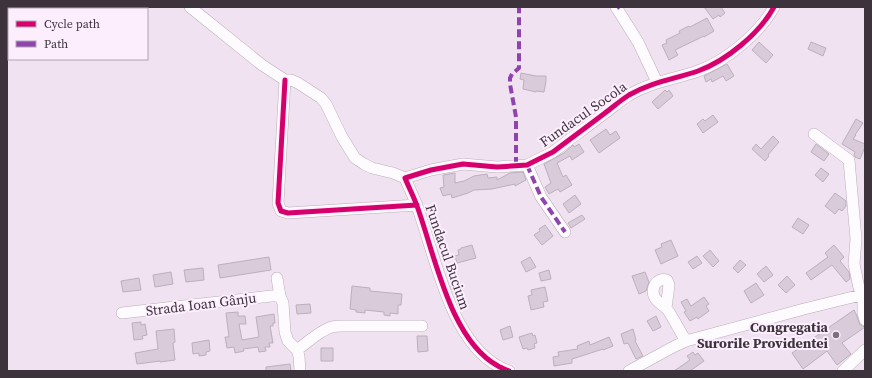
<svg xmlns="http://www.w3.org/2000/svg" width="872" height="378" font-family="'Source Serif 4',serif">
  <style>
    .building { fill: #dacbdb; stroke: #bcb0bc }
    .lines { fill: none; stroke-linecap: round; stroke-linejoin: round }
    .minor-casing { stroke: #b9aeb9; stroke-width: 12 }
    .minor { stroke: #fdfbfd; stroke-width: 11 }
    .quiet { stroke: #8e44ad; stroke-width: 4; stroke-dasharray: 8 4; stroke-linecap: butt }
    .cycleway-casing { stroke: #fdeefe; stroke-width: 8 }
    .cycleway { stroke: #d6006c; stroke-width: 5 }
    .poi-dot { fill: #7c707c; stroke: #fdeefe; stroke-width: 1.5 }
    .labels { text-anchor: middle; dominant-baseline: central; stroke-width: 4; stroke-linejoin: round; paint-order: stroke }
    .street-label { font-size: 14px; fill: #3d333d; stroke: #fdeefe }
    .poi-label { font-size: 14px; font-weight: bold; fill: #3d333d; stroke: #fdeefe; text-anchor: end }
  </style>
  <rect width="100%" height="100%" fill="#f0e2f1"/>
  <path class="building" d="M704 7H721L725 13 720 17 719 15 713 19Z
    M707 18 714 31 704 37V36L675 50 678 55 669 60 662 45 667 43 666 40 680 33 679 31 689 26 690 27Z
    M759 42 773 55 766 63 752 50Z
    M811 42 826 48 823 56 808 49Z
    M727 64 734 76 726 81 723 76 712 82 711 79 706 82 704 76Z
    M521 73 536 76H546V81L544 92 536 91V92L523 89 524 80 520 79Z
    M665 90 667 92 669 90 673 96 658 109 652 102Z
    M713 115 718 122 703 133 697 124 703 119 705 121Z
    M856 119 863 123 855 135H856L853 139 865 144V147L860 159 855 157 854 155 855 152 842 144Z
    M606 129 610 135 616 131 620 138 599 153 590 140Z
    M773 136 779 142 768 155 769 156 765 161 752 149 756 144 761 149Z
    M579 144 584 152 572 160 570 156 557 163 563 177 566 175 572 185 560 192 558 189 549 194 545 187 551 183 544 164 564 153 573 145 574 147Z
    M816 144 829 154 824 161 811 152Z
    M821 168 829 174 823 182 815 175Z
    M523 172 526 180 515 186V184L492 189 474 190 468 193 452 198 451 194 443 196 440 188 444 187 443 175 455 173V183L464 181 474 176 487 174 488 178 497 177V180L510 173Z
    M835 193 846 201V206L842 211 839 209 835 214 825 206Z
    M575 195 581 204 569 213 563 204Z
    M582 215 585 219 571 228 568 223Z
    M798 218 809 225 803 234 792 227Z
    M545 225 553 236 542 245 534 235 540 231 539 229Z
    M671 240 678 256 661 264 655 250 662 247 661 244Z
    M472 245 476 258 457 263 455 256 459 255 458 250 461 249V248Z
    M834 245 844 257 840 261 849 272 850 279 846 282 832 265 811 280 806 273 828 257 825 253Z
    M710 250 719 261 713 267 703 256Z
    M697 256 702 263 693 269 688 262Z
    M269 257 271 270 220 278 218 265Z
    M530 257 536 267 526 272 521 262Z
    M740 260 746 265 738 273 733 268Z
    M766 266 773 275 764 282 757 274Z
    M203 268 204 280 186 282 184 270Z
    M549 270 551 279 541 281 539 273Z
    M171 272 173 284 155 287 153 275Z
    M645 272 649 282 646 291 639 294 632 276Z
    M787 276 795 285 786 293 778 285Z
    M139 278 141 290 123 292 121 281Z
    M459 281 463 291 454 294 450 285Z
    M756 283 764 295 751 303 744 291Z
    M352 286 370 288V291L402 294 401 305H398V314L390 313V316L384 315V312L365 310V313L356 312V310L350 309Z
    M545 287 548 301 543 302 544 307 531 310 528 296 532 295 531 290Z
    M704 297 709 304 706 306 709 311 698 319 697 317 690 321 684 312 686 311 681 302 687 299 691 306Z
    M310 304 311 313 297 314 296 305Z
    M854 310 856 314 860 325 865 327 842 343 851 354 837 365 827 351 803 369 792 353Z
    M238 312V316H245L246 324H239L242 340 259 337 256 317 274 314 275 323H273V326H270L273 343H269L270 347H265L266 351 259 352 258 347 243 349 244 351 235 353 234 347 227 348 225 337H229L226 313Z
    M656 316 661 327 653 331 647 321Z
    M141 322V325L145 324 147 335 142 336 143 339 134 340 132 323Z
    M510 326 513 337 503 340 500 330Z
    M174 329 175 342 173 343 175 360 160 362V361L137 364 135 353 158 349 156 331Z
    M633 329 636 340 635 341 643 356 636 359 628 343 624 344 621 334Z
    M532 333 533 336 535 335 537 343 534 344 535 348 528 350 527 348 523 349 519 337Z
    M417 336H427L428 351 418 352Z
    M609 337 613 346 603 350V349L572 359V363L554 366 553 357 559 356 558 352 578 349 577 346 589 341 590 345Z
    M209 340 210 351 206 352V355L199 356V353L193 354 192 343Z
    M321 348H333V361H321Z
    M693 352 695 355 698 353 704 361 690 371H674L690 360 687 356Z
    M290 364 291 371H266V367Z"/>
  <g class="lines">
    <g class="minor-casing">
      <path id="minor" d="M190 7 262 65 285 80H291L298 83 321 98 326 104 342 137 355 158 364 164 372 168 393 173 405 178
        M616 7 638 42 657 82
        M285 80 278 203 281 211 288 213 417 205
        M814 134 849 160 856 239 854 264 859 288 863 295V313L865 320
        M527 165 541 197 565 232
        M405 178 431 170 463 164 497 167 527 165 553 152C570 139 588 126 605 113 613 107 621 100 629 95 651 82 675 79 698 71 726 61 760 33 774 7
        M405 178C409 188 414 197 417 206 435 255 450 340 498 366 502 368 505 370 509 371
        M277 278 280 296 283 303 285 332 288 341 297 350 299 356 300 371
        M666 308 669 285 667 280C656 277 650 289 655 298 658 303 663 305 667 309 673 317 680 332 686 341
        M122 313 271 296H280
        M297 350C307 343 320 330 332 327 335 326 339 326 342 326H422
        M629 371 675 346 686 341 804 309 865 294
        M843 371 865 350"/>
    </g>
    <use href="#minor" class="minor"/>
    <path class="quiet" d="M617 8 619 7
      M516 165V117L510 84V78L512 74 519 68V7
      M527 165 541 197 565 232"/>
    <g class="cycleway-casing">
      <path id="cycleway" d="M285 80 278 203 281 211 288 213 417 205
        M509 371C505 370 502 368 498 366 450 340 435 255 417 206 414 197 409 188 405 178L431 170 463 164 497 167 527 165 553 152C570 139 588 126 605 113 613 107 621 100 629 95 651 82 675 79 698 71 726 61 760 33 774 7"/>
    </g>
    <use href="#cycleway" class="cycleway"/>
  </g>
  <circle class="poi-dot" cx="836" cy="335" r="4"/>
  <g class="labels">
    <g class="street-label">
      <text transform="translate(583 114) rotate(-35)">Fundacul Socola</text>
      <text transform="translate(448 257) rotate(71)">Fundacul Bucium</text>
      <text transform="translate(201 304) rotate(-7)">Strada Ioan Gânju</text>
    </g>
    <g class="poi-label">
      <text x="828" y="327">Congregatia<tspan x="828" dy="16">Surorile Providentei</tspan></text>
    </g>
  </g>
  <rect width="872" height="378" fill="none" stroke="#3d333d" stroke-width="16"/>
  <rect x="8" y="8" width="140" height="52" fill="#fdeefe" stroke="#b0a3b1"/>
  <rect x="16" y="21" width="20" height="6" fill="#d6006c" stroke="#b0a3b1"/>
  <text x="44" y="28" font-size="12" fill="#3d333d">Cycle path</text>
  <rect x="16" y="41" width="20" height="6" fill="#8e44ad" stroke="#b0a3b1"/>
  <text x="44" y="48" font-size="12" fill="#3d333d">Path</text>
</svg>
